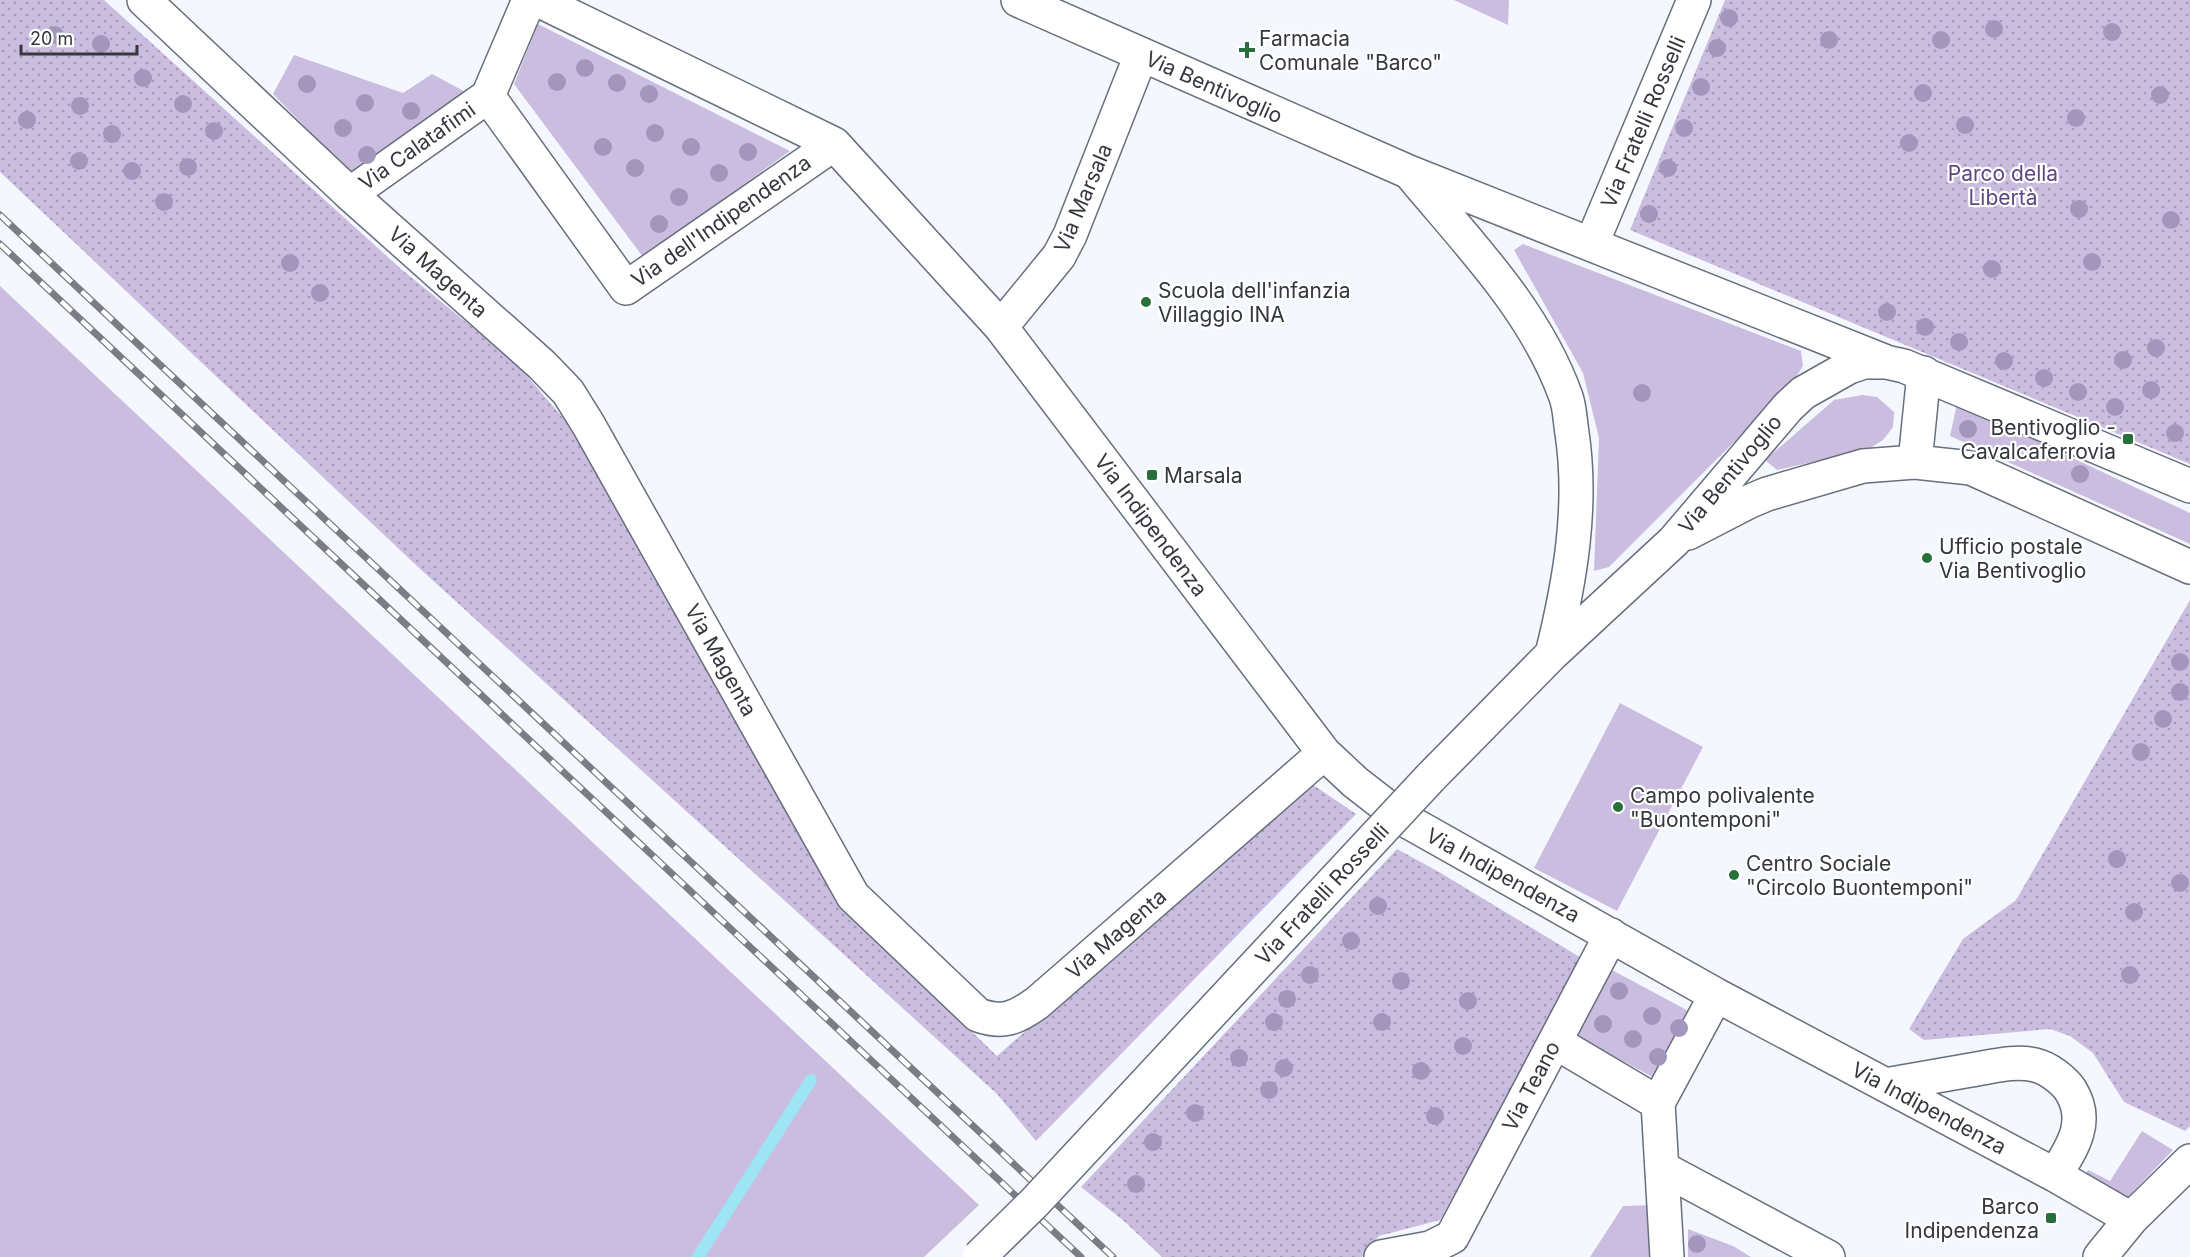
<svg xmlns="http://www.w3.org/2000/svg" width="2190" height="1257" font-family="Inter,sans-serif">
  <style>
    .grass { fill: #cabde0 }
    .park { fill: url(#park-dots) }
    .lines { fill: none; stroke-linecap: round; stroke-linejoin: round }
    .stream { stroke: #9de4f5; stroke-width: 12 }
    .minor-casing { stroke: #666f7c; stroke-width: 36 }
    .minor { stroke: #fff; stroke-width: 33 }
    .rail-casing { stroke: #7a7e84; stroke-width: 7 }
    .rail { stroke: #fff; stroke-width: 4.5; stroke-dasharray: 14; stroke-linecap: butt }
    .minor-bridge-casing { stroke: #666f7c; stroke-width: 36; stroke-linecap: butt }
    .minor-bridge { stroke: #fff; stroke-width: 33 }
    .tree { fill: #a396bc }
    .poi-dot { fill: #286f3b; stroke: #fff; stroke-width: 2 }
    .labels { text-anchor: middle; dominant-baseline: central; stroke-width: 4.5; stroke-linejoin: round; paint-order: stroke }
    .poi-label { font-size: 21px; fill: #34383e; stroke: #fff; text-anchor: start }
    .street-label { font-size: 21px; fill: #34383e; stroke: #fff }
    .park-label { font-size: 21px; fill: #614686; stroke: #fff }
  </style>
  <defs>
    <pattern id="park-dots" width="8" height="8" patternUnits="userSpaceOnUse" patternTransform="scale(1.5)"><rect width="8" height="8" fill="#cabde0"/><path d="M2 2h.1M6 6h.1" fill="none" stroke="#a59bb7" stroke-width="1.8" stroke-linecap="round"/></pattern>
  </defs>
  <rect width="100%" height="100%" fill="#f4f8fe"/>
  <path class="grass" d="M1454 0H1509L1508 25Z
    M538 24 790 151 643 257 514 84Z
    M294 55 403 93 432 74 473 96 354 177 273 94Z
    M1523 244 1801 351 1803 366 1790 386 1609 567 1594 571 1599 438 1583 373 1514 250Z
    M0 286 979 1205 924 1257H0Z
    M1862 395 1877 397 1894 412 1893 427 1883 440 1867 450 1777 470 1765 460 1834 400Z
    M1957 404 2190 513V544L1950 436Z
    M1620 703 1703 747 1617 911 1534 868Z
    M1612 970 1698 1016 1662 1082 1576 1036Z
    M2142 1131 2173 1150 2122 1203 2079 1184 2088 1170 2110 1181Z
    M1653 1205 1656 1257H1590L1623 1206Z
    M1688 1229 1733 1246 1751 1257H1688Z"/>
  <path class="park" d="M0 0H104L401 269 514 361 577 434 847 911 997 1056 1309 782 1356 814 1036 1141 997 1094 417 566 0 172Z
    M1725 0H2190V464L1630 230Z
    M2190 600V1126L2185 1131 2124 1102 2093 1053 2070 1036 2050 1029 1924 1040 1909 1029 1963 939 2016 900Z
    M1397 849 1439 872 1583 959 1440 1220 1379 1236 1362 1257H1162L1125 1222 1081 1187Z"/>
  <g class="lines">
    <path class="stream" d="M698 1257 811 1080"/>
    <g class="minor-casing">
      <path id="minor" d="M144 0 350 194 542 365 568 392 588 424 853 896 978 1015C1003 1024 1016 1018 1037 1003L1324 753
        M538 0 834 144 1001 327 1324 753 1355 782 1400 817 1716 995 2055 1175 2131 1219
        M1018 0 1409 172 1884 361
        M488 96 626 288 834 144
        M1410 173C1468 243 1535 310 1566 397 1570 408 1570 421 1572 433 1583 507 1570 582 1552 654
        M350 194 488 96 529 0
        M1592 243 1694 0
        M1001 327 1059 256 1070 235 1141 55
        M1915 462 1924 373
        M1688 533 1748 502 1767 494 1863 466 1915 462 1971 468 2190 567
        M1430 778 1552 654 1674 541 1788 407 1803 393 1849 367 1864 362H1886L1904 366 2190 486
        M1555 1042 1658 1103
        M1885 1085C1913 1080 1942 1075 1971 1070 1991 1067 2014 1060 2035 1065 2048 1068 2064 1080 2071 1091 2090 1122 2072 1148 2055 1175
        M1662 1168 1828 1257
        M1381 1257 1430 1248 1452 1237 1611 935
        M1667 1257 1658 1103 1716 995
        M2100 1257 2131 1219 2190 1161"/>
    </g>
    <use href="#minor" class="minor"/>
    <g class="rail-casing">
      <path id="rail" d="M0 215 1113 1257
        M0 244 1081 1257"/>
    </g>
    <use href="#rail" class="rail"/>
    <g class="minor-bridge-casing">
      <path id="minor-bridge" d="M979 1257 1035 1202 1430 778"/>
    </g>
    <use href="#minor-bridge" class="minor-bridge"/>
  </g>
  <g class="tree">
    <circle cx="1729" cy="18" r="9"/>
    <circle cx="1994" cy="29" r="9"/>
    <circle cx="2112" cy="32" r="9"/>
    <circle cx="55" cy="35" r="9"/>
    <circle cx="1829" cy="40" r="9"/>
    <circle cx="1941" cy="40" r="9"/>
    <circle cx="101" cy="44" r="9"/>
    <circle cx="1717" cy="48" r="9"/>
    <circle cx="585" cy="68" r="9"/>
    <circle cx="143" cy="78" r="9"/>
    <circle cx="557" cy="82" r="9"/>
    <circle cx="617" cy="83" r="9"/>
    <circle cx="307" cy="84" r="9"/>
    <circle cx="1701" cy="87" r="9"/>
    <circle cx="1923" cy="93" r="9"/>
    <circle cx="649" cy="94" r="9"/>
    <circle cx="2160" cy="95" r="9"/>
    <circle cx="365" cy="103" r="9"/>
    <circle cx="183" cy="104" r="9"/>
    <circle cx="80" cy="106" r="9"/>
    <circle cx="411" cy="111" r="9"/>
    <circle cx="2076" cy="118" r="9"/>
    <circle cx="27" cy="120" r="9"/>
    <circle cx="1965" cy="125" r="9"/>
    <circle cx="343" cy="128" r="9"/>
    <circle cx="1684" cy="128" r="9"/>
    <circle cx="214" cy="131" r="9"/>
    <circle cx="655" cy="133" r="9"/>
    <circle cx="112" cy="134" r="9"/>
    <circle cx="1909" cy="143" r="9"/>
    <circle cx="603" cy="147" r="9"/>
    <circle cx="691" cy="147" r="9"/>
    <circle cx="748" cy="152" r="9"/>
    <circle cx="367" cy="155" r="9"/>
    <circle cx="79" cy="161" r="9"/>
    <circle cx="188" cy="167" r="9"/>
    <circle cx="635" cy="168" r="9"/>
    <circle cx="1668" cy="168" r="9"/>
    <circle cx="132" cy="171" r="9"/>
    <circle cx="719" cy="173" r="9"/>
    <circle cx="679" cy="197" r="9"/>
    <circle cx="164" cy="202" r="9"/>
    <circle cx="2079" cy="209" r="9"/>
    <circle cx="1649" cy="214" r="9"/>
    <circle cx="2171" cy="220" r="9"/>
    <circle cx="659" cy="224" r="9"/>
    <circle cx="2092" cy="262" r="9"/>
    <circle cx="290" cy="263" r="9"/>
    <circle cx="1992" cy="269" r="9"/>
    <circle cx="320" cy="293" r="9"/>
    <circle cx="1887" cy="312" r="9"/>
    <circle cx="1925" cy="327" r="9"/>
    <circle cx="1959" cy="342" r="9"/>
    <circle cx="2156" cy="348" r="9"/>
    <circle cx="2123" cy="360" r="9"/>
    <circle cx="2004" cy="361" r="9"/>
    <circle cx="2044" cy="378" r="9"/>
    <circle cx="2151" cy="390" r="9"/>
    <circle cx="2078" cy="392" r="9"/>
    <circle cx="1642" cy="393" r="9"/>
    <circle cx="2115" cy="407" r="9"/>
    <circle cx="1968" cy="429" r="9"/>
    <circle cx="2175" cy="433" r="9"/>
    <circle cx="2080" cy="474" r="9"/>
    <circle cx="2180" cy="662" r="9"/>
    <circle cx="2180" cy="692" r="9"/>
    <circle cx="2163" cy="719" r="9"/>
    <circle cx="2141" cy="752" r="9"/>
    <circle cx="2117" cy="859" r="9"/>
    <circle cx="2180" cy="883" r="9"/>
    <circle cx="1378" cy="906" r="9"/>
    <circle cx="2134" cy="912" r="9"/>
    <circle cx="1351" cy="941" r="9"/>
    <circle cx="1310" cy="975" r="9"/>
    <circle cx="2130" cy="975" r="9"/>
    <circle cx="1401" cy="981" r="9"/>
    <circle cx="1619" cy="991" r="9"/>
    <circle cx="1287" cy="999" r="9"/>
    <circle cx="1468" cy="1001" r="9"/>
    <circle cx="1652" cy="1016" r="9"/>
    <circle cx="1274" cy="1022" r="9"/>
    <circle cx="1382" cy="1022" r="9"/>
    <circle cx="1603" cy="1024" r="9"/>
    <circle cx="1679" cy="1028" r="9"/>
    <circle cx="1633" cy="1039" r="9"/>
    <circle cx="1463" cy="1046" r="9"/>
    <circle cx="1658" cy="1057" r="9"/>
    <circle cx="1239" cy="1058" r="9"/>
    <circle cx="1284" cy="1068" r="9"/>
    <circle cx="1421" cy="1071" r="9"/>
    <circle cx="1269" cy="1090" r="9"/>
    <circle cx="1195" cy="1113" r="9"/>
    <circle cx="1435" cy="1116" r="9"/>
    <circle cx="1153" cy="1142" r="9"/>
    <circle cx="1136" cy="1184" r="9"/>
    <circle cx="1697" cy="1244" r="9"/>
  </g>
  <g class="poi-dot">
    <path d="M1244 41h6v6h6v6h-6v6h-6v-6h-6v-6h6z"/>
    <circle cx="1146" cy="302" r="6"/>
    <rect x="2122" y="433" width="12" height="12" rx="3"/>
    <rect x="1146" y="469" width="12" height="12" rx="3"/>
    <circle cx="1927" cy="558" r="6"/>
    <circle cx="1618" cy="807" r="6"/>
    <circle cx="1734" cy="875" r="6"/>
    <rect x="2045" y="1212" width="12" height="12" rx="3"/>
  </g>
  <g class="labels">
    <g class="poi-label">
      <text x="1259" y="38">Farmacia<tspan x="1259" dy="24">Comunale "Barco"</tspan></text>
      <text x="1158" y="290">Scuola dell'infanzia<tspan x="1158" dy="24">Villaggio INA</tspan></text>
      <text x="2116" y="427" text-anchor="end">Bentivoglio -<tspan x="2116" dy="24">Cavalcaferrovia</tspan></text>
      <text x="1164" y="475">Marsala</text>
      <text x="1939" y="546">Ufficio postale<tspan x="1939" dy="24">Via Bentivoglio</tspan></text>
      <text x="1630" y="795">Campo polivalente<tspan x="1630" dy="24">"Buontemponi"</tspan></text>
      <text x="1746" y="863">Centro Sociale<tspan x="1746" dy="24">"Circolo Buontemponi"</tspan></text>
      <text x="2039" y="1206" text-anchor="end">Barco<tspan x="2039" dy="24">Indipendenza</tspan></text>
    </g>
    <g class="street-label">
      <text transform="translate(1214 87) rotate(24)">Via Bentivoglio</text>
      <text transform="translate(1643 122) rotate(-67)">Via Fratelli Rosselli</text>
      <text transform="translate(417 146) rotate(-35)">Via Calatafimi</text>
      <text transform="translate(1083 198) rotate(-67)">Via Marsala</text>
      <text transform="translate(721 221) rotate(-35)">Via dell'Indipendenza</text>
      <text transform="translate(438 272) rotate(42)">Via Magenta</text>
      <text transform="translate(1730 474) rotate(-50)">Via Bentivoglio</text>
      <text transform="translate(1151 525) rotate(53)">Via Indipendenza</text>
      <text transform="translate(721 660) rotate(61)">Via Magenta</text>
      <text transform="translate(1503 875) rotate(29)">Via Indipendenza</text>
      <text transform="translate(1322 894) rotate(-47)">Via Fratelli Rosselli</text>
      <text transform="translate(1116 934) rotate(-41)">Via Magenta</text>
      <text transform="translate(1531 1086) rotate(-62)">Via Teano</text>
      <text transform="translate(1929 1108) rotate(28)">Via Indipendenza</text>
    </g>
    <g class="park-label">
      <text x="2003" y="173">Parco della<tspan x="2003" dy="24">Libertà</tspan></text>
    </g>
  </g>
  <path d="M21 45v9h116v-9" fill="none" stroke="#34383e" stroke-width="3"/>
  <text x="30" y="45" font-size="18" fill="#34383e" stroke="#ffffff" stroke-width="4.5" paint-order="stroke">20 m</text>
</svg>
